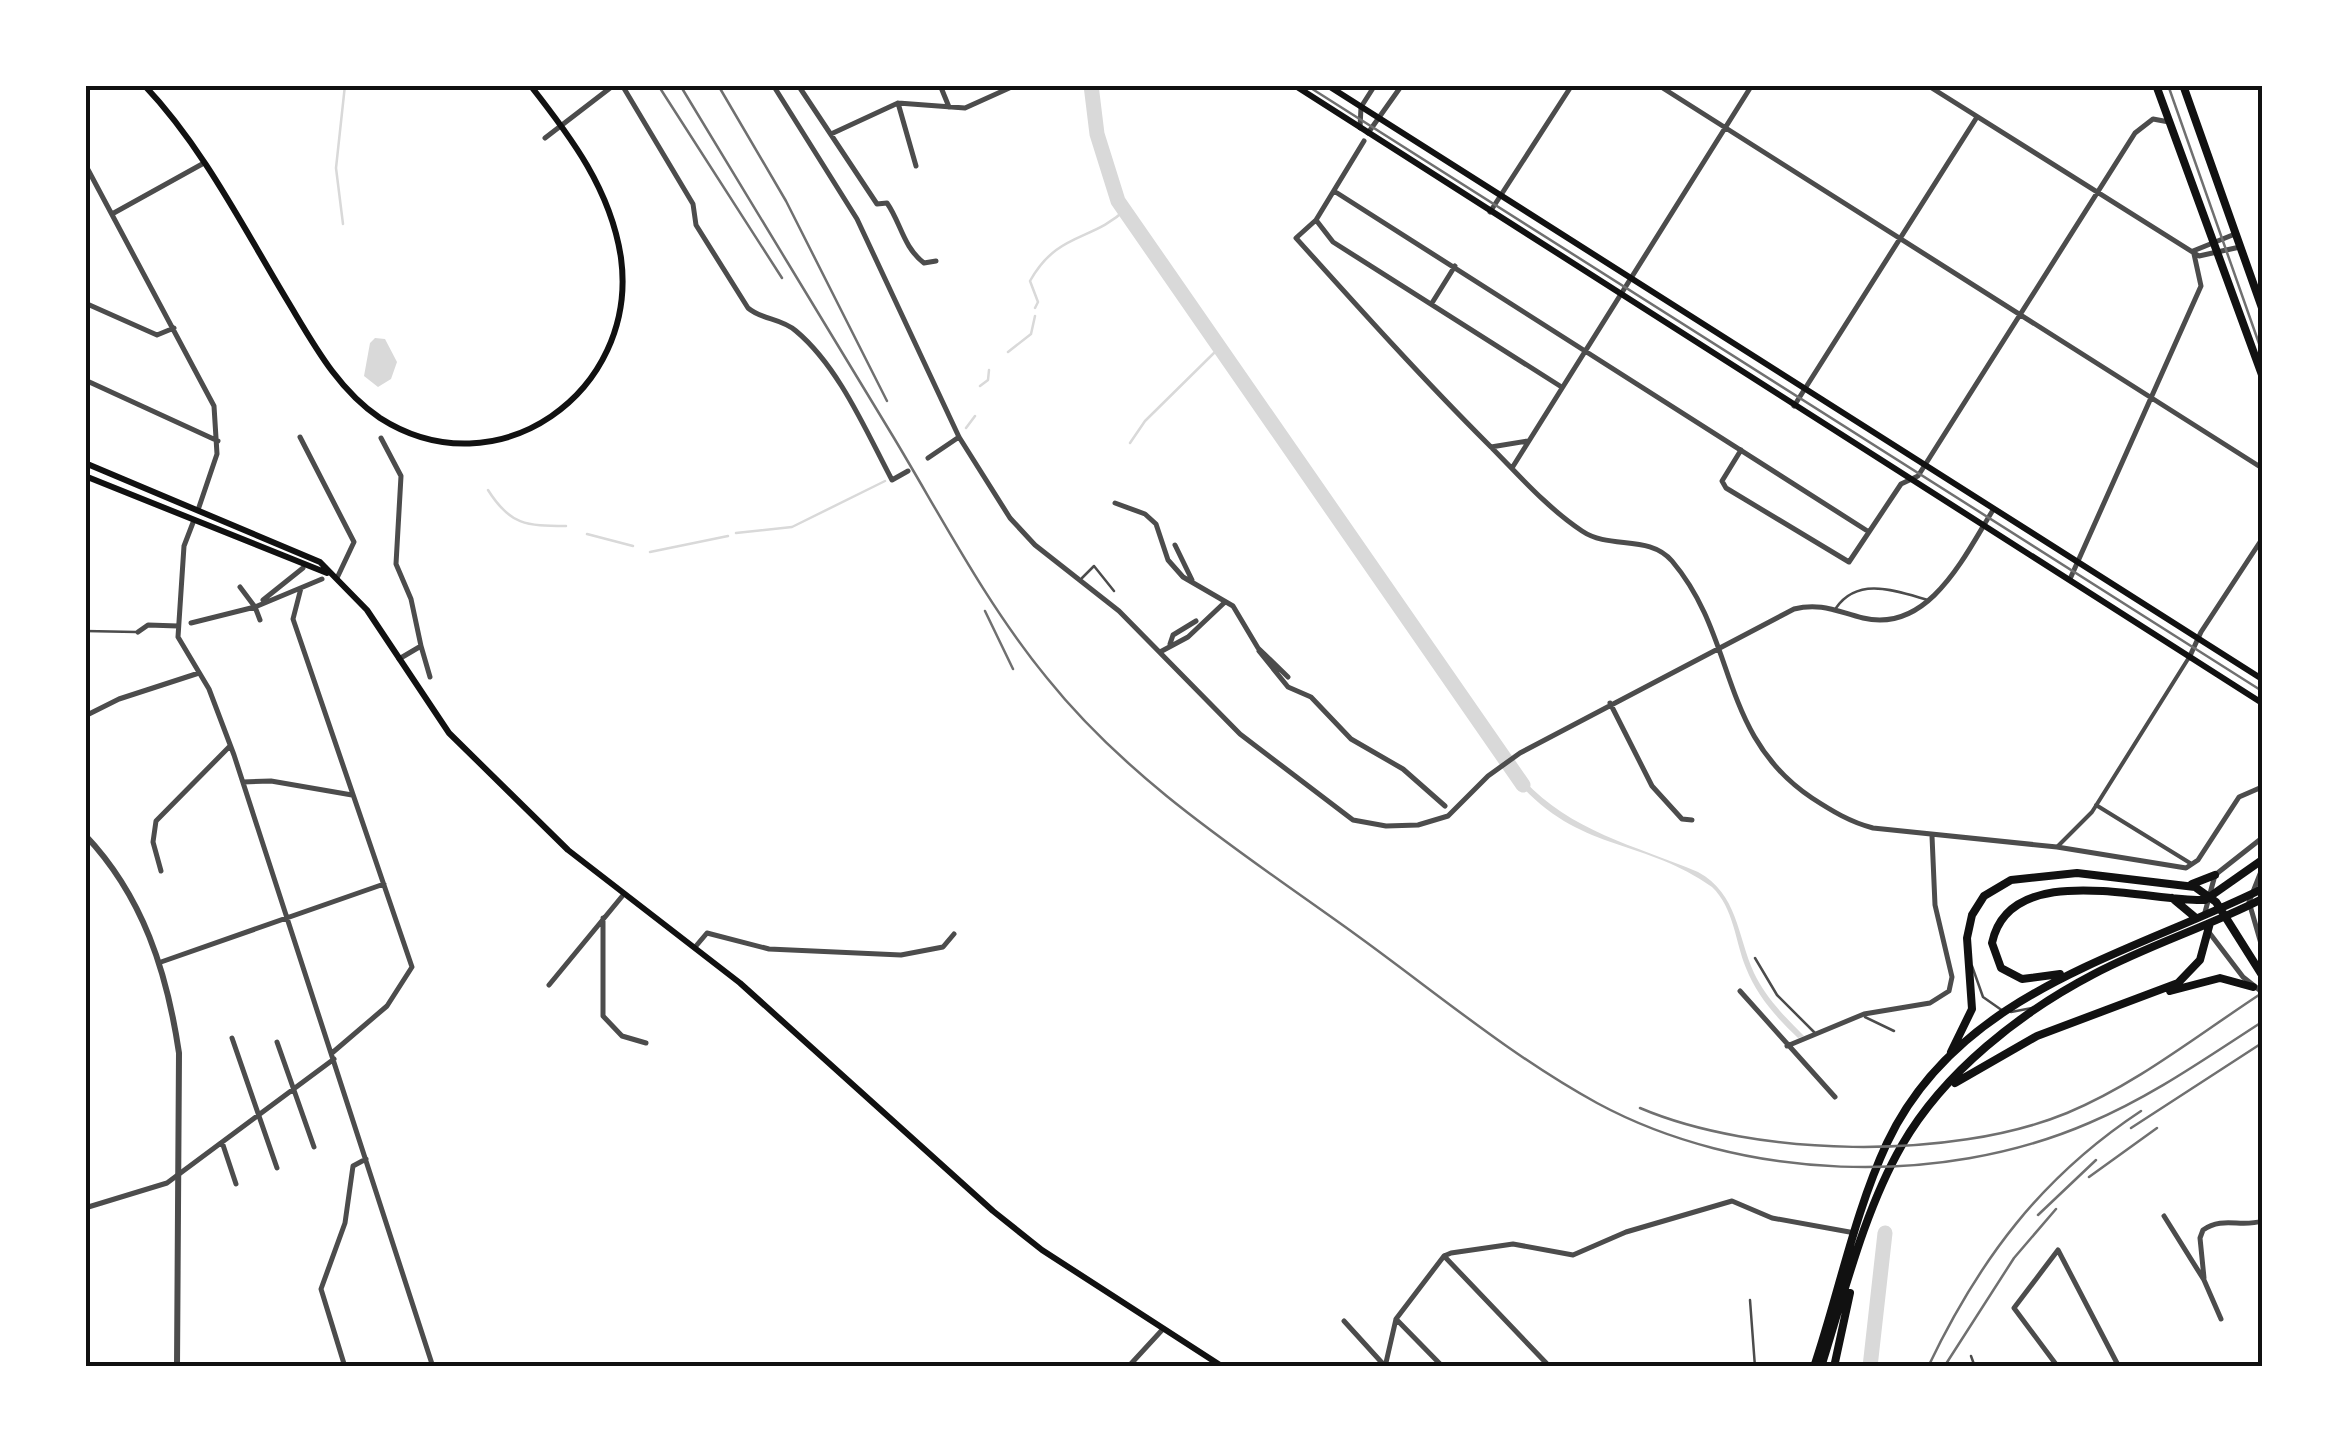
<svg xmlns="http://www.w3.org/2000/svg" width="2347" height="1452" font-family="Poppins,sans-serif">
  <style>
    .water { fill: #d9d9d9 }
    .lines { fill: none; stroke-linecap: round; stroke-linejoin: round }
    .stream { stroke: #d9d9d9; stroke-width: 2.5 }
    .river { stroke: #d9d9d9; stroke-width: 15 }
    .service { stroke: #4c4c4c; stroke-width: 2.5 }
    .pedestrian { stroke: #4c4c4c; stroke-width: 4 }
    .minor { stroke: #4c4c4c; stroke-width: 5 }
    .tertiary { stroke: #4c4c4c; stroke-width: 6 }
    .secondary { stroke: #111; stroke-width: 6 }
    .primary { stroke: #111; stroke-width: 8 }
    .tram { stroke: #707070; stroke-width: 2.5 }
    .rail { stroke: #707070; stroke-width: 2.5 }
    .neatline { fill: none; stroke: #111; stroke-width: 4 }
  </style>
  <rect width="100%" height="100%" fill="#fff"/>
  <path class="water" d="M375 338 385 339 397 362 391 379 378 387 364 376 370 343Z
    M1513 767C1560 829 1629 843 1698 872 1738 894 1737 935 1754 973 1766 998 1785 1017 1804 1036L1798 1038C1776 1017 1757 996 1746 968 1735 941 1734 908 1712 887 1640 835 1574 855 1508 770Z"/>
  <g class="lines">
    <path class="stream" d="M343 224 336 168 345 85
      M1035 308 1038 302 1030 281C1058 231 1092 242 1126 209
      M1008 352 1031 334 1035 316
      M980 386 988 380 989 370
      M966 428 975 416
      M1130 443 1145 421 1218 349
      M488 490C510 525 526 526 566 526
      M736 533 792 527 885 481
      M587 534 633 546
      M650 552 728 536"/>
    <path class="river" d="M1091 85 1097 134 1118 201 1523 785
      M1870 1367 1885 1233"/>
    <path class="service" d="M1082 578 1094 566 1114 591
      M1836 608C1858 576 1896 591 1928 600
      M85 631 136 632
      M1755 958 1777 995 1816 1034
      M1972 966 1983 997 2003 1011
      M2011 1012 2032 1008
      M1865 1017 1894 1031
      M1750 1300 1755 1367
      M1971 1356 1975 1367"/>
    <path class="pedestrian" d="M2096 805 2190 863
      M2057 847 2092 812 2188 659"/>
    <path class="minor" d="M622 85 693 204 696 225 748 308C762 320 781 318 796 331 839 367 866 431 892 480L908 471
      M773 85 857 219 959 437 1010 518 1035 545 1119 611 1240 734 1353 820 1386 826 1418 825 1448 816 1488 776 1520 753 1794 609C1821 602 1838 612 1863 618 1929 634 1965 555 1993 510
      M798 85 877 204 887 203C901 223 903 247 924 263L936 261
      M940 85 949 107
      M1658 85 2262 468
      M1927 85 2199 256 2240 247
      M898 103 916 166
      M1360 128 1361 107 1375 85
      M1368 133 1402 85
      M831 134 898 103 965 108 1016 85
      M545 138 614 85
      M1364 141 1316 220 1296 238C1359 308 1421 377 1487 443 1517 473 1546 507 1582 531 1610 550 1649 534 1672 561 1738 639 1718 735 1812 798 1832 811 1850 822 1873 828L2057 847 2186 868 2198 860 2239 797 2262 787
      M85 164 214 406 217 454 198 510
      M1334 191 1869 532
      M1490 212 1572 85
      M112 214 204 163
      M1316 220 1333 242 1560 386
      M2193 251 2235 234
      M85 303 157 335 174 328
      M1432 303 1455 266
      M85 380 218 441
      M1794 406 1977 117
      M300 437 354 542 337 578
      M381 438 401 476 396 564 411 599 421 646 399 659
      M1491 447 1528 441
      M1741 450 1722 481 1726 488 1849 562 1901 484 1918 476 2135 133 2153 119 2169 122
      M928 458 959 437
      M1512 468 1752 85
      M1115 503 1145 514 1156 524 1168 560 1183 577 1233 606 1258 648 1288 677
      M194 520 184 546 178 637 209 689 234 755 433 1367
      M1175 545 1192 580
      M2070 579 2201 286 2194 254
      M240 587 255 607
      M301 588 293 619 412 967 387 1006 332 1053
      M263 600 303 568
      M255 607 260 620
      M191 623 255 607 322 579
      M138 632 148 625 178 626
      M1170 644 1173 635 1196 621
      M421 646 430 677
      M1259 651 1288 687 1311 697 1351 739 1403 769 1445 806
      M1160 652 1188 637 1224 603
      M2189 658 2201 632 2262 539
      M1610 703 1652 786 1682 819 1692 820
      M85 716 119 699 199 673
      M243 782 271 781 352 795
      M2262 869 2249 902 2262 947
      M161 871 153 842 156 821 230 746
      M2204 916 2215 875 2262 838
      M603 918V1016L622 1036 646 1043
      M2208 931 2243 977 2262 992
      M696 946 707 933 769 949 901 955 943 947 954 934
      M161 962 384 884
      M549 985 624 894
      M1740 991 1835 1097
      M232 1038 277 1168
      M277 1042 314 1147
      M1787 1046 1864 1014 1930 1003 1949 991 1952 977 1935 905 1932 836
      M222 1142 236 1184
      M85 1208 167 1183 334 1059
      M2164 1216 2204 1280 2221 1319
      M1444 1256 1550 1367
      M2204 1278 2200 1238 2203 1230C2223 1216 2241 1228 2262 1221
      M1396 1319 1443 1367
      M1344 1321 1384 1365
      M345 1367 321 1289 345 1223 353 1166 366 1159
      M1128 1367 1163 1329
      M1385 1367 1396 1319 1444 1256 1451 1253 1513 1244 1573 1255 1626 1232 1732 1201 1772 1218 1855 1233
      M2058 1367 2014 1308 2058 1250 2119 1367"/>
    <path class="tertiary" d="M85 835C143 896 167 972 179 1053L177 1367"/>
    <path class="secondary" d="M144 85C203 147 243 227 287 300 313 343 337 389 380 418 497 493 639 392 621 258 611 190 571 137 530 85
      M1294 85 2262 703
      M1327 85 2262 679
      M85 463 320 562 367 610 449 733 568 850 740 983 993 1211 1042 1250 1223 1367
      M85 476 327 573"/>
    <path class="primary" d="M2156 85 2262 375
      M2183 85 2262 308
      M2192 884 2215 875
      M2172 898 2196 918
      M2060 974 2022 979 2001 968 1992 943C2010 857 2152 903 2205 900L2262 860
      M2170 991 2220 978 2253 987
      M1951 1052 1972 1009 1967 938 1972 915 1984 896 2011 880 2077 873 2195 887 2216 902 2262 975
      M1955 1083 2037 1036 2178 983 2200 960 2210 923
      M1814 1367C1839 1293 1854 1214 1887 1143 1958 992 2126 956 2262 889
      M1821 1367C1844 1294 1864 1211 1902 1145 1944 1072 2021 1012 2094 974 2149 945 2207 927 2262 899
      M1834 1367 1850 1293"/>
    <path class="tram" d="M1306 85 2262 691
      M2168 85 2262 352"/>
    <path class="rail" d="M658 85 782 278
      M680 85C751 203 823 320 894 438 942 518 987 605 1047 678 1131 783 1247 856 1355 934 1434 991 1511 1056 1597 1103 1741 1181 1939 1188 2089 1123 2151 1097 2206 1058 2262 1022
      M718 85 786 201 887 401
      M985 611 1013 669
      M1640 1108C1755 1157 1950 1161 2067 1113 2137 1084 2199 1034 2262 993
      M2131 1128 2262 1043
      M2089 1177 2157 1128
      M2038 1215 2096 1160
      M1928 1367C1979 1260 2041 1177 2141 1111
      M1944 1367 2014 1258 2056 1209"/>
  </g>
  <rect width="2347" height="1452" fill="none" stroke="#ffffff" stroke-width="175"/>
  <rect x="88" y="88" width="2172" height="1276" class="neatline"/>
</svg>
